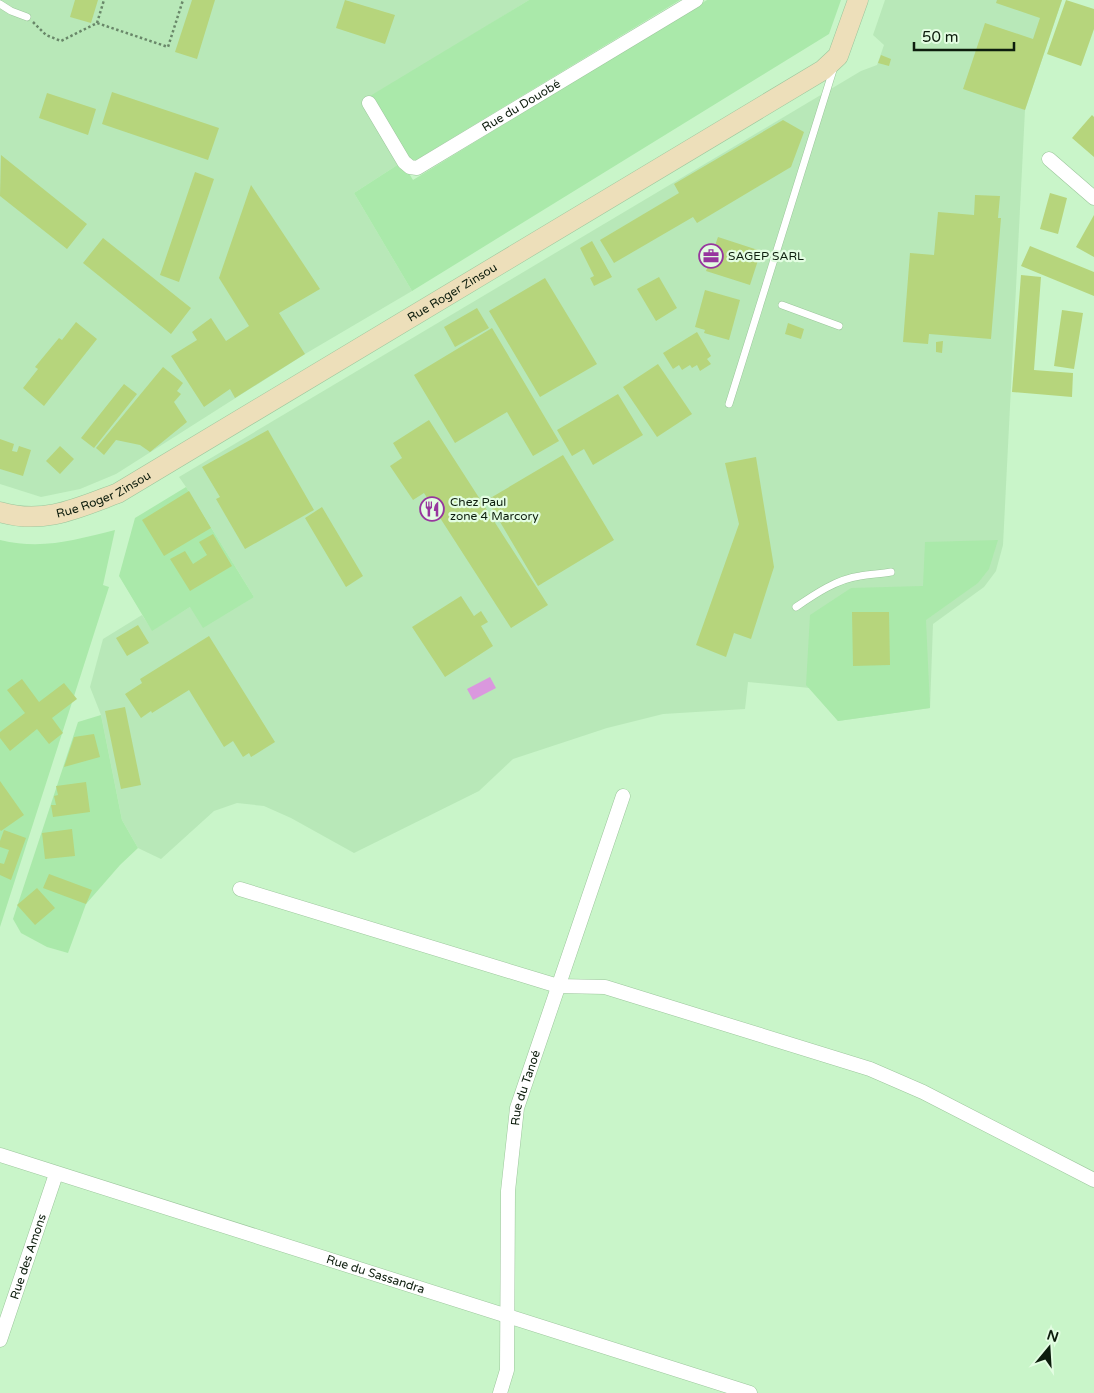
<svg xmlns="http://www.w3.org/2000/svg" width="1094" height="1393" font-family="'Varela Round',sans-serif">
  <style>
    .built { fill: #b8e8b8 }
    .green { fill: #aae9aa }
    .water { fill: #da98de }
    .building { fill: #b6d57c }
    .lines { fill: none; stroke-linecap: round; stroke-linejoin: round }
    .lane-casing { stroke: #9cc69c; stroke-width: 8 }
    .street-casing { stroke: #9cc69c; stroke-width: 15 }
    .secondary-casing { stroke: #9cc69c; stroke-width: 21 }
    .path { stroke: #698769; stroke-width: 2.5; stroke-dasharray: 2.5 2.5; stroke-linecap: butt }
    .lane { stroke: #fff; stroke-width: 7 }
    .street { stroke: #fff; stroke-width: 14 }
    .secondary { stroke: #eddfba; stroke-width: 20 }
    .labels { text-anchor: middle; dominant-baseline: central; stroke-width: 4.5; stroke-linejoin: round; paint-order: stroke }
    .street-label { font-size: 12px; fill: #0d1d0d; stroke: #e3fde2 }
    .poi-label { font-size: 12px; fill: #0d1d0d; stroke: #e3fde2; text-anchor: start }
  </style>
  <rect width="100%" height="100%" fill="#c9f5c9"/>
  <path class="built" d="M0 0H529L365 101 402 162 354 193 412 291 305 354 116 474 80 489 41 497 0 484Z
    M885 0H1062L1025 110 1003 545 996 571 984 587 933 624 930 708 838 721 810 688 748 682 745 709 663 714 607 728 513 759 479 791 354 853 291 818 264 806 237 803 214 811 161 859 138 848 122 820 101 715 90 687 103 639 142 615 152 630 190 607 254 597 186 487 179 477 861 71 877 65 884 45 873 35Z"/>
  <path class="green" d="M529 0H680L411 163 370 96Z
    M707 0H841L829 34 412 291 354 193 402 162 413 180Z
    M186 487 254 597 203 628 190 607 152 631 119 576 135 518Z
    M115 530 103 585 109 587 0 927V540C43 550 74 540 115 530Z
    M998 540 989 569 978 583 926 620 930 708 838 721 806 685 810 615 851 588 923 586 925 542Z
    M101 715 122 820 138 848 120 865 86 904 68 953 47 947 21 933 13 919 78 722Z"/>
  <path class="water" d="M490 677 496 688 473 700 467 689Z"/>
  <path class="building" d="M75 0H98L91 23 70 17Z
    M192 0H215L197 59 175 52Z
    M345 0 395 15 385 44 336 28Z
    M997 0H1062L1025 110 963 89 985 23 1033 39 1040 18 996 3Z
    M1066 0 1094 9V29L1081 66 1047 54Z
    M881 55 891 59 889 66 878 63Z
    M112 92 219 128 208 160 102 124Z
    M47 93 96 109 88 135 39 118Z
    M1092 115 1094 117V157L1072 138Z
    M783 120 804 132 791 167 697 223 693 217 614 263 600 240 679 193 674 184Z
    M1 155 87 224 67 249 0 196Z
    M195 172 214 179 179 282 160 275Z
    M251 185 320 289 279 313 305 354 235 398 230 389 204 407 171 356 197 340 192 332 211 318 226 341 249 326 219 278Z
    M1050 193 1067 198 1058 234 1040 229Z
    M975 195 1000 196 998 218H1001L991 339 929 334 928 344 903 342 910 253 934 255 938 212 974 215Z
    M1094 215V257L1076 247Z
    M718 237 761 251 750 285 706 271Z
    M103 238 191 308 171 334 83 263Z
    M592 241 612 277 594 286 590 278 594 276 580 248Z
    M1030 246 1094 272V296L1021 266Z
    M1021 275 1041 277 1034 370 1073 373 1072 397 1012 392Z
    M659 277 677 308 656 321 637 289Z
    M545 278 597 364 540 397 489 311Z
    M705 290 740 300 729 340 704 333 705 330 695 327Z
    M477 308 489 328 455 347 444 327Z
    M1062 310 1083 313 1074 369 1054 366Z
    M76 322 97 339 44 406 23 388 38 369 35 367 59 338 62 340Z
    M788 323 804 329 801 339 785 334Z
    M492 328 559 441 533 456 507 412 455 443 414 375Z
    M697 332 711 356 707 359 711 364 700 371 697 365 692 368 690 365 682 370 679 365 673 369 663 353Z
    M943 341 942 353 936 352V342Z
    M658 364 692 414 657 437 623 387Z
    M163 367 183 383 177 391 181 394 174 402 187 422 150 452 140 445 116 440 104 455 96 448Z
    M124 384 137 394 94 448 81 438Z
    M618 394 643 435 593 465 584 449 572 456 557 430Z
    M429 420 548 605 511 628 424 493 413 500 390 466 402 458 393 443Z
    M268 430 314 510 245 549 216 499 220 497 202 467Z
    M0 439 14 444 12 451 17 452 19 446 31 450 23 476 0 469Z
    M60 446 74 459 60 474 46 461Z
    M563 455 614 540 538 586 487 500Z
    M756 457 774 567 751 639 734 633 726 657 696 645 739 524 725 463Z
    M189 491 211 528 164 556 142 520Z
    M322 507 363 576 346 587 305 518Z
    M213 534 232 566 190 591 170 559 185 551 193 564 207 555 199 542Z
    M461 596 474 616 481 611 488 622 481 626 493 646 445 677 412 627Z
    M852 612H889L890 665 853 666Z
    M138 625 149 643 127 656 116 638Z
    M209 636 275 742 251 757 249 753 243 757 233 741 224 747 189 690 152 713 151 711 141 718 125 694 142 683 140 679Z
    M22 679 39 702 64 683 77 699 52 718 63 733 49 744 37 729 10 751 0 738V732L25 713 7 690Z
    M125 707 141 785 121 789 105 711Z
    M94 734 100 757 64 767 74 737Z
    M0 781 24 815 1 831 0 830Z
    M86 782 90 812 53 817 51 805H56L54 796 58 795 56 786Z
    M72 829 75 856 45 859 42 833Z
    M4 830 26 838 11 880 0 875V863L4 864 9 850 0 847V841Z
    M49 874 92 890 86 904 43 888Z
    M37 888 55 908 35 925 17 905Z"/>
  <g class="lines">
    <g class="lane-casing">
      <path id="lane" d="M0 4 11 11 27 17
        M782 305 839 326
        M729 404 834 67
        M796 607C815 594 837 579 860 576 870 574 881 574 891 572"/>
    </g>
    <g class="street-casing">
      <g id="street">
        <path id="s1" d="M369 103 404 162 410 167 417 168 696 0"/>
        <path d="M1049 159 1094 198"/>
        <path d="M240 889 558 986 605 987 870 1069 923 1092 1094 1180"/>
        <path id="s2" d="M0 1155 750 1393"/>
        <path id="s3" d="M0 1340 56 1174"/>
        <path id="s4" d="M500 1393 507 1370 508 1191 517 1108 623 796"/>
      </g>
    </g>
    <g class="secondary-casing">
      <g id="secondary">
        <path id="s5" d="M0 512C44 525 78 508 118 493L823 70 838 56 858 0"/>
      </g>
    </g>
    <path class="path" d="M33 22 46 35 61 41 97 23 168 47 183 0
      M97 23 104 0"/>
    <use href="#lane" class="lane"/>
    <use href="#street" class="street"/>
    <use href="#secondary" class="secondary"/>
  </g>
  <defs>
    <g id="office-ring" transform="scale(1.25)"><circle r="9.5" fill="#e3fde2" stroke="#97369e" stroke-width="1.5"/><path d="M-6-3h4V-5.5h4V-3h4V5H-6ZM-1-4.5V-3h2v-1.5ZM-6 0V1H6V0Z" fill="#97369e"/></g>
    <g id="restaurant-ring" transform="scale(1.25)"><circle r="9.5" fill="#e3fde2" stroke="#97369e" stroke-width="1.5"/><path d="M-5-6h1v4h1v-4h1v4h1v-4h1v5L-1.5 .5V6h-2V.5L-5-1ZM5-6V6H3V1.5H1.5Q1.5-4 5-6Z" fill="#97369e"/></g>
  </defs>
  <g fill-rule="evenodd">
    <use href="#office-ring" x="711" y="256"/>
    <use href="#restaurant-ring" x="432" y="509"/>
  </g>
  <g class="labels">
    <g class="street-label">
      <text stroke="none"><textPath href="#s1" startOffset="205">Rue du Douobé</textPath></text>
      <text stroke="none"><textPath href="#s5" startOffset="512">Rue Roger Zinsou</textPath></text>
      <text stroke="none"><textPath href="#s5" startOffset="108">Rue Roger Zinsou</textPath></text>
      <text stroke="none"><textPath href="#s4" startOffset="308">Rue du Tanoé</textPath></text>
      <text stroke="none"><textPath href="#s3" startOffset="88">Rue des Amons</textPath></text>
      <text stroke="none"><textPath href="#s2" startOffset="394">Rue du Sassandra</textPath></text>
    </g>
    <g class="poi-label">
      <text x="728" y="256">SAGEP SARL</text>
      <text x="450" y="502">Chez Paul<tspan x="450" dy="14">zone 4 Marcory</tspan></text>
    </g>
  </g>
  <g transform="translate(1049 1348) rotate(18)" stroke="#e3fde2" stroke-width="4" paint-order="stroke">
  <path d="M0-4L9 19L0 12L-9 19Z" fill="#0d1d0d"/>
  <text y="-8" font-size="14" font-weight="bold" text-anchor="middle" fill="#0d1d0d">N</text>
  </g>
  <path d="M914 42v8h100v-8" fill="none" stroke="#0d1d0d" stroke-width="2.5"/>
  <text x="922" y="42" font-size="15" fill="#0d1d0d" stroke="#e3fde2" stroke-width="4" paint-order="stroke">50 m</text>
</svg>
